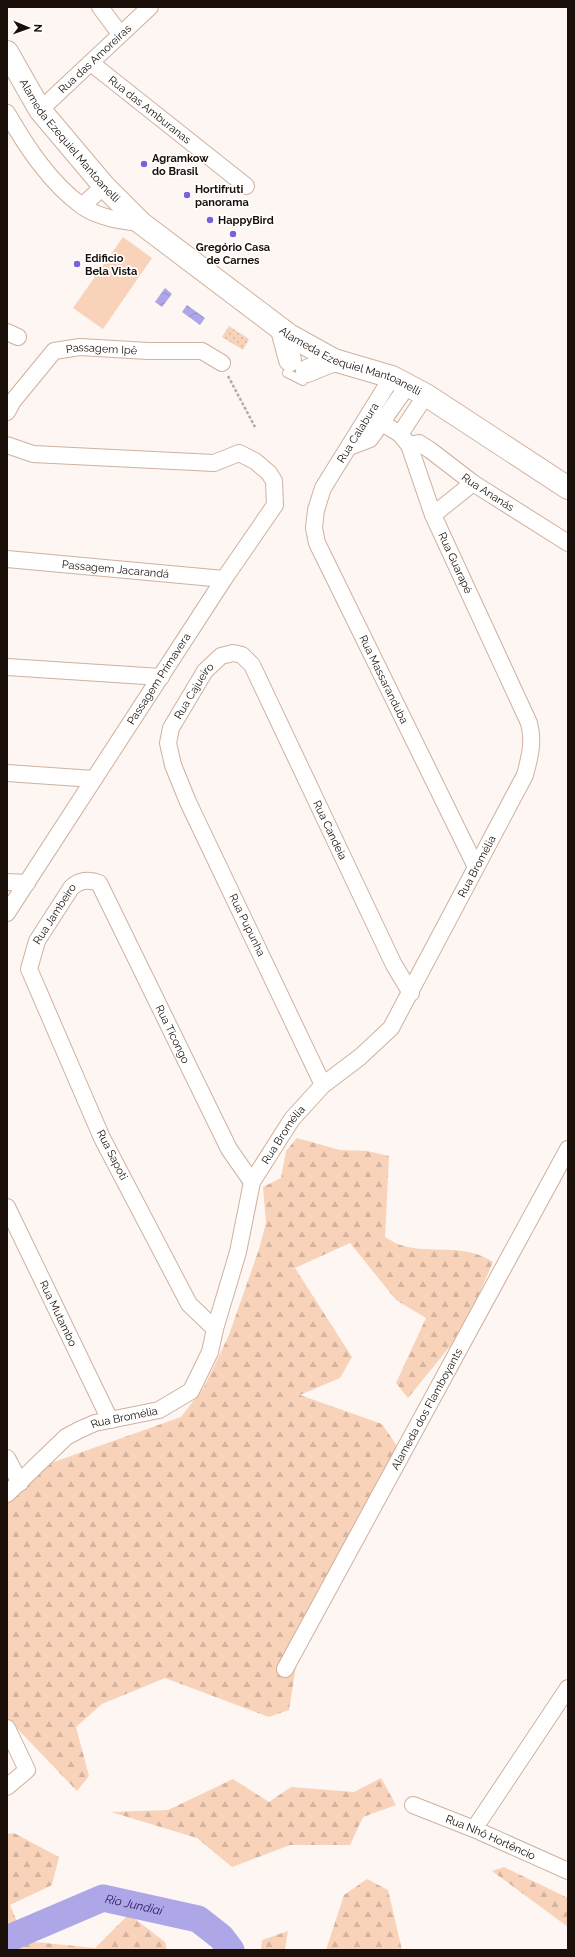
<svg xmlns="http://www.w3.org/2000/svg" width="575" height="1957" font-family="Raleway,sans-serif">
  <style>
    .grass { fill: #f8d3ba }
    .forest { fill: url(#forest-firs) }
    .park { fill: url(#park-dots) }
    .water { fill: url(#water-waves) }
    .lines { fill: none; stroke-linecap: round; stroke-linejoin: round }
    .river { stroke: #ada7e7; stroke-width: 27 }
    .lane-casing { stroke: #cfb19e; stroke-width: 10 }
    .street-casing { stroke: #cfb19e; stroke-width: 18 }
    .secondary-casing { stroke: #cfb19e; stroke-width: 24 }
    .path { stroke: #b3aba6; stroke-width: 2.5; stroke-dasharray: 3 2; stroke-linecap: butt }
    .lane { stroke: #fff; stroke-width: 8 }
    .street { stroke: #fff; stroke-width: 16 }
    .secondary { stroke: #fff; stroke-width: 22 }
    .poi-dot { fill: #7861db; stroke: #fff; stroke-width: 1.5 }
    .labels { text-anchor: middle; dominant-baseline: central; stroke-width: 3.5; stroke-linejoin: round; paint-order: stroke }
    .street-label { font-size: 11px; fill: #1a1009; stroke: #fff }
    .poi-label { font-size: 11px; font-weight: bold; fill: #1a1009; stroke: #fff; text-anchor: start }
    .water-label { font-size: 12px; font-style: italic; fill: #2c1862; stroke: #fff }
  </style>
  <defs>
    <pattern id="forest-firs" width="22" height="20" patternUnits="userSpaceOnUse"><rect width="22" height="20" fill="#f8d3ba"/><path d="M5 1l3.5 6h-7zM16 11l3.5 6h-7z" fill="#d4b49f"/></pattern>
    <pattern id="park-dots" width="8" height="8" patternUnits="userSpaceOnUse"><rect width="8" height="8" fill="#f8d3ba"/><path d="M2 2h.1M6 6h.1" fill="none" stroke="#d4b49f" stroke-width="1.8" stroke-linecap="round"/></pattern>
    <pattern id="water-waves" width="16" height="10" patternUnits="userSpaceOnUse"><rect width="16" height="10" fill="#ada7e7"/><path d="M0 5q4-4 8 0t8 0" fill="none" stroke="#948fc5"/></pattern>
  </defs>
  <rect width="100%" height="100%" fill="#fdf6f2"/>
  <path class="grass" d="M123 237 152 258 103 329 73 308Z"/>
  <path class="forest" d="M297 1138 340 1150 367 1151 389 1156 385 1237C392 1241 400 1246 408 1247 437 1253 467 1244 493 1262L464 1329 408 1398 396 1383 426 1318 396 1300 350 1243 295 1268 352 1357 340 1378 300 1395 382 1424 397 1446 302 1628 289 1710 269 1717 165 1678 102 1704 76 1727 89 1776 77 1791 7 1718V1503L51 1463 181 1417 204 1387 229 1335 259 1249 266 1223 263 1187 281 1178 286 1151Z
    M381 1778 396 1805 363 1817 350 1845H290L232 1867 197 1838 111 1812 168 1810 233 1779 269 1802 291 1787 354 1792Z
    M14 1833 59 1857 52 1885 10 1905 25 1941 95 1948 129 1914 165 1942 167 1950H7V1834Z
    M504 1867 568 1898V1927L492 1871Z
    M367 1879 388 1890 402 1950H326L344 1895Z
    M288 1931 285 1950H261L262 1940Z"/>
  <path class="park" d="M229 326 249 339 243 350 222 337Z"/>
  <path class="water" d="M165 288 172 294 162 307 155 302Z
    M187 305 205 318 200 325 182 312Z"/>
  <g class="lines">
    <path class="river" id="s1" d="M7 1939 103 1898 198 1919 221 1937 231 1950"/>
    <g class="lane-casing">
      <path id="lane" d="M287 373 303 381"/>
    </g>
    <g class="street-casing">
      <g id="street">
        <path d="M100 7 120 34"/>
        <path id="s2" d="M91 63 246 186"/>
        <path id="s3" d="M40 110 150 7"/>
        <path d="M7 113C26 146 50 183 82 206 99 218 121 221 141 223"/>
        <path d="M82 206 104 186"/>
        <path d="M7 332 18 337"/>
        <path id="s4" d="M392 377 323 488 316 510 314 528 317 543 476 867"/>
        <path id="s5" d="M7 412 13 401 54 351 80 347 148 351H202L222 363"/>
        <path d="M400 434 426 395"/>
        <path d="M7 445 33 454 214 463 239 453 255 461 269 473 274 481 275 505 224 579 7 913"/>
        <path id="s6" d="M409 445 419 443 430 450 473 483 568 543"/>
        <path d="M349 447 370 439 408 385"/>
        <path d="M433 515 473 483"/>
        <path id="s7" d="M7 559 224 579"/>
        <path d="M7 667 161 677"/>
        <path d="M7 773 94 779"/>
        <path d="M7 882 27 883"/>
        <path id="s8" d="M323 1085 188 802 173 765 168 743 171 728 205 671 221 656 233 653 242 655 252 665 394 965 411 993"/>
        <path id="s9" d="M7 1207 110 1420"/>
        <path id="s10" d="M215 1329 189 1304 102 1138 29 969 37 941 71 888C79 880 89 879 99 883L229 1149 252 1182"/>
        <path d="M7 1458 20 1483"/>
        <path id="s11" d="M7 1494 66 1437 79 1430 95 1423 159 1410 191 1391 210 1352 215 1329 238 1252 252 1182 292 1119 323 1085 360 1057 391 1028 525 775C530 756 534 742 529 723L433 515 409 445 400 434 369 415"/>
        <path id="s12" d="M285 1669 568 1149"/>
        <path d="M7 1728 27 1770 7 1787"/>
        <path id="s13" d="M413 1805 474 1829 568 1871"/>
        <path d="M474 1829 568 1688"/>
      </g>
    </g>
    <g class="secondary-casing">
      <g id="secondary">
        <path id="s14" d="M7 52 40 110 104 186 141 223 289 335 334 360 392 377 426 395 568 488"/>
        <path d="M282 330 290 360"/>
        <path d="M307 371 334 360"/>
      </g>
    </g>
    <path class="path" d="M228 376 255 427"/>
    <use href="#lane" class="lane"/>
    <use href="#street" class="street"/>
    <use href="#secondary" class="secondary"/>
  </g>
  <g class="poi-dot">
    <circle cx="144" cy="164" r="4"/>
    <circle cx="187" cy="195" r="4"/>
    <circle cx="210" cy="220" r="4"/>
    <circle cx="233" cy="234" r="4"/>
    <circle cx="77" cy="264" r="4"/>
  </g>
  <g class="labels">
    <g class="street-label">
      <text stroke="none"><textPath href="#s3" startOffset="75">Rua das Amoreiras</textPath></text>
      <text stroke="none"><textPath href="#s2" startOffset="75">Rua das Amburanas</textPath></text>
      <text stroke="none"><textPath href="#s14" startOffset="109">Alameda Ezequiel Mantoanelli</textPath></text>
      <text stroke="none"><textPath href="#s5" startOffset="125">Passagem Ipê</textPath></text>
      <text stroke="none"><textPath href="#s14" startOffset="471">Alameda Ezequiel Mantoanelli</textPath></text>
      <text transform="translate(358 433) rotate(-58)">Rua Calabura</text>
      <text stroke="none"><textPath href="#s6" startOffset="95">Rua Ananás</textPath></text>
      <text transform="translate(455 563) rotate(65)">Rua Guarapé</text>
      <text stroke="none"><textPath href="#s7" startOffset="109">Passagem Jacarandá</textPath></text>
      <text transform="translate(159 679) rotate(-57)">Passagem Primavera</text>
      <text stroke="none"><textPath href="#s4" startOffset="339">Rua Massaranduba</textPath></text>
      <text stroke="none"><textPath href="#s8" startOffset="435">Rua Cajueiro</textPath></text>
      <text stroke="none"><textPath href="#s8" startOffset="698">Rua Candeia</textPath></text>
      <text stroke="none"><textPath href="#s11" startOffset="828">Rua Bromélia</textPath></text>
      <text stroke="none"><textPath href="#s10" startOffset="469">Rua Jambeiro</textPath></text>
      <text transform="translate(247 925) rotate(64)">Rua Pupunha</text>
      <text stroke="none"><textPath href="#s10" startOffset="698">Rua Ticongo</textPath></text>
      <text stroke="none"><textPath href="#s11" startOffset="492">Rua Bromélia</textPath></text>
      <text transform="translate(112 1155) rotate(63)">Rua Sapoti</text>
      <text stroke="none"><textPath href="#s9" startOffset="118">Rua Mutambo</textPath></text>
      <text stroke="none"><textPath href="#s12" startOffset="296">Alameda dos Flamboyants</textPath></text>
      <text stroke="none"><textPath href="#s11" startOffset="144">Rua Bromélia</textPath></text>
      <text stroke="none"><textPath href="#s13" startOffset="84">Rua Nhô Hortêncio</textPath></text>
    </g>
    <g class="poi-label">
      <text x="152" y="158">Agramkow<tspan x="152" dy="13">do Brasil</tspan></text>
      <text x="195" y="189">Hortifruti<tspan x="195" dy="13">panorama</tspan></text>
      <text x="218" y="220">HappyBird</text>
      <text x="233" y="247" text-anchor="middle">Gregório Casa<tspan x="233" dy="13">de Carnes</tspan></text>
      <text x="85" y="258">Edificio<tspan x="85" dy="13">Bela Vista</tspan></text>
    </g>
    <g class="water-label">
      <text stroke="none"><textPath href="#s1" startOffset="136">Rio Jundiaí</textPath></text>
    </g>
  </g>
  <rect width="575" height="1957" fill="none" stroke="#1a1009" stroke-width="16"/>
  <g transform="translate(28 28) rotate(92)" stroke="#ffffff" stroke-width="3" paint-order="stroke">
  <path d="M0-3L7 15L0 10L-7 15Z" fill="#1a1009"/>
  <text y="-6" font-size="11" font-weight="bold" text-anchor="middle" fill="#1a1009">N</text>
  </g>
</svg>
